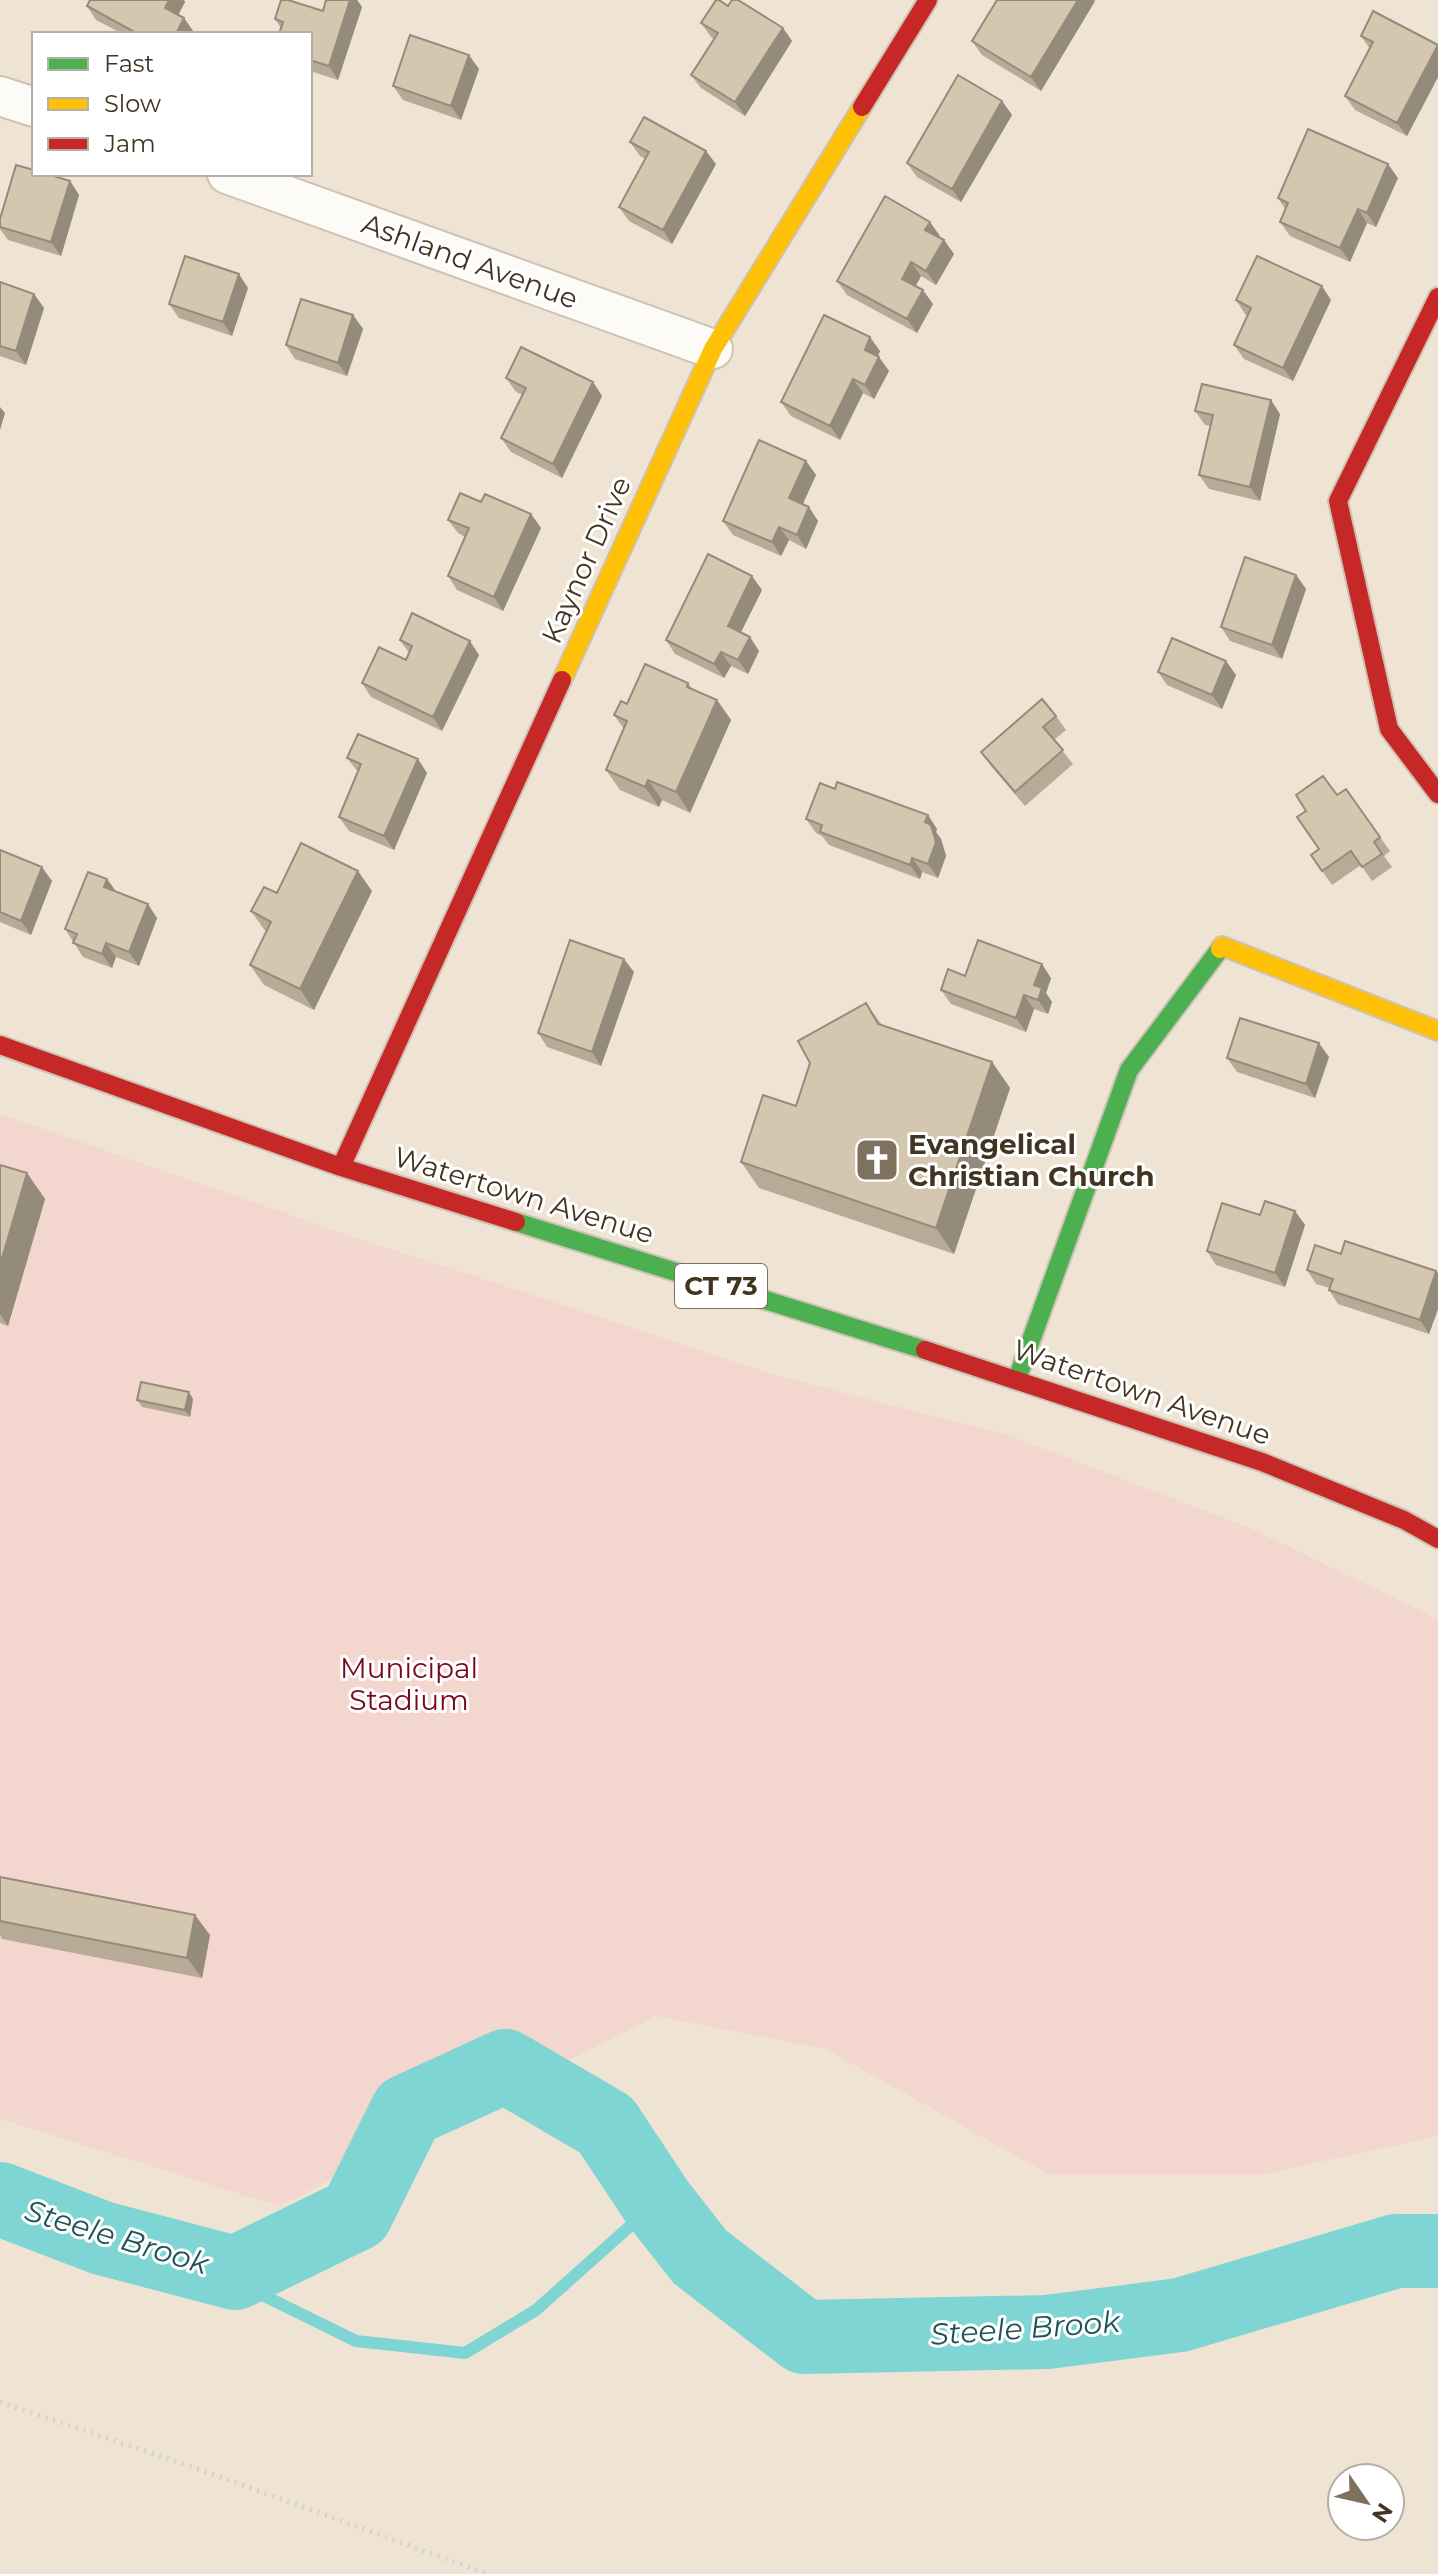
<svg xmlns="http://www.w3.org/2000/svg" width="1438" height="2574" font-family="Montserrat,sans-serif">
  <style>
    .green { fill: #f3d6ce }
    .lines { fill: none; stroke-linecap: round; stroke-linejoin: round }
    .stream { stroke: #7fd5d3; stroke-width: 12 }
    .river { stroke: #7fd5d3; stroke-width: 74 }
    .street-casing { stroke: #cec2b2; stroke-width: 42 }
    .fast-casing { stroke: #cec2b2; stroke-width: 22 }
    .slow-casing { stroke: #cec2b2; stroke-width: 22 }
    .jam-casing { stroke: #cec2b2; stroke-width: 22 }
    .path { stroke: #d4d0ca; stroke-width: 5; stroke-dasharray: 2 6; stroke-linecap: butt }
    .street { stroke: #fdfbf8; stroke-width: 38 }
    .fast { stroke: #4caf50; stroke-width: 18 }
    .slow { stroke: #ffc107; stroke-width: 18 }
    .jam { stroke: #c62828; stroke-width: 18 }
    .wall { fill: #b7aa97 }
    .shaded-wall { fill: #958b7b }
    .building { fill: #d5c6b0; stroke: #958b7b; stroke-width: 2 }
    .labels { text-anchor: middle; dominant-baseline: central; stroke-width: 6; stroke-linejoin: round; paint-order: stroke }
    .shield { fill: #fff; stroke: #7a7163; stroke-width: 2 }
    .shield-label { font-size: 26px; font-weight: bold; fill: #413420 }
    .street-label { font-size: 28px; fill: #413420; stroke: #fff }
    .poi-label { font-size: 28px; font-weight: bold; fill: #413420; stroke: #fff; text-anchor: start }
    .park-label { font-size: 28px; fill: #770720; stroke: #fff }
    .water-label { font-size: 30px; font-style: italic; fill: #1d5355; stroke: #fff }
  </style>
  <rect width="100%" height="100%" fill="#efe4d3"/>
  <path class="green" d="M0 1114 342 1233 785 1378 1002 1433 1250 1528 1438 1619V2136L1260 2175H1050L826 2049 656 2016 279 2206 0 2119Z"/>
  <g class="lines">
    <path class="stream" d="M235 2273 246 2287 356 2341 465 2353 536 2310 657 2202"/>
    <path class="river" d="M0 2199 102 2238 235 2273 356 2214 407 2111 505 2066 606 2125 657 2202 700 2257 804 2337 1047 2332 1180 2315 1396 2251H1438"/>
    <g class="street-casing">
      <path id="street" d="M0 96 34 107
        M227 174 713 349"/>
    </g>
    <g class="fast-casing">
      <path id="fast" d="M516 1222 925 1350
        M1017 1379 1129 1070 1220 949"/>
    </g>
    <g class="slow-casing">
      <path id="slow" d="M562 680 713 349 862 107
        M1220 949 1222 946 1438 1031"/>
    </g>
    <g class="jam-casing">
      <path id="jam" d="M862 107 928 0
        M1438 297 1338 501 1389 729 1438 794
        M0 1045 341 1167 516 1222
        M341 1167 562 680
        M925 1350 1262 1462 1404 1520 1438 1539"/>
    </g>
    <path class="path" d="M0 2402 198 2469 488 2574"/>
    <use href="#street" class="street"/>
    <use href="#fast" class="fast"/>
    <use href="#slow" class="slow"/>
    <use href="#jam" class="jam"/>
  </g>
  <path class="wall" d="M326 0H357L362 7 338 80 310 71V34L281 28 275 19 323 11Z
    M1095 1 1041 91 982 55 972 41Z
    M185 2 178 15 194 32 193 34H123L96 20 87 6Z
    M701 23 783 28 792 41 745 116 701 88 691 75 714 39 711 37Z
    M1361 36 1438 45V77L1407 136 1355 110 1345 96 1370 49Z
    M479 69 461 120 403 100 393 86Z
    M1002 101 1012 115 961 202 917 177 907 163Z
    M630 142 716 164 672 244 629 221 619 207 645 159 640 156Z
    M1398 178 1376 227 1367 223 1350 262 1290 236 1280 222 1285 209 1278 198Z
    M70 181 79 195 61 256 8 240 0 229V219Z
    M940 236 939 237 944 240 954 254 936 285 921 276 915 286 933 304 917 333 847 295 837 281Z
    M0 282 34 294 44 308 26 365 0 356Z
    M248 288 232 336 179 318 169 304Z
    M1236 300H1331L1293 381 1244 359 1234 345 1248 316 1245 314Z
    M353 315 363 329 347 376 295 359 286 345Z
    M880 351 878 356 889 371 874 399 863 393 840 440 791 416 781 402Z
    M506 378 593 382 602 396 562 478 511 452 501 438 523 395 516 392Z
    M1195 411 1280 414 1260 501 1209 489 1199 475 1211 426 1205 425Z
    M806 461 816 475 803 504 818 521 806 549 789 540 781 556 733 535 723 521Z
    M531 514 541 528 503 611 457 590 448 576 465 537 458 533 448 520Z
    M1296 575 1306 589 1282 659 1230 641 1221 627Z
    M762 590 741 632 759 651 748 674 731 666 724 678 675 654 666 640Z
    M400 640 479 655 442 731 371 697 362 683 406 660 409 653Z
    M1158 672 1236 675 1222 709 1167 685Z
    M688 683 693 690 717 700 731 720 690 813 662 800 659 807 620 790 606 770 624 729 614 715 627 704Z
    M1056 716 1066 730 1054 740 1073 764 1025 806 991 766 981 752Z
    M347 758 427 773 394 850 349 831 339 817 358 772Z
    M1346 789 1390 851 1384 856 1392 867 1372 881 1361 865 1332 885 1311 855 1319 849 1337 795Z
    M806 819 937 829 936 832 941 839 946 856 938 878 922 872 920 879 829 845 822 836 816 833Z
    M0 850 52 881 31 935 0 922Z
    M107 879 116 892 157 918 139 966 116 957 112 968 83 957 65 929Z
    M372 891 314 1010 264 985 250 965 266 932 251 911 277 893Z
    M634 972 601 1066 547 1047 538 1033Z
    M965 976 1051 978 1046 993 1052 1002 1048 1014 1034 1009 1026 1032 951 1004 941 990Z
    M866 1003 882 1025 992 1062 1010 1088 954 1254 759 1188 741 1162 796 1106Z
    M1329 1057 1315 1098 1237 1072 1227 1058Z
    M0 1165 27 1173 45 1199 8 1326 0 1323Z
    M1295 1211 1305 1225 1285 1287 1216 1265 1207 1251 1260 1215Z
    M1341 1254 1438 1273V1309L1429 1334 1338 1304 1329 1290 1330 1288 1316 1284 1307 1270Z
    M193 1399 190 1417 142 1407 137 1400Z
    M0 1877 210 1935 202 1978 2 1939 0 1935Z"/>
  <path class="shaded-wall" d="M169 0H184L185 2 175 21 165 8Z
    M350 0H357L362 7 338 80 329 66Z
    M1078 0H1094L1095 1 1041 91 1031 77Z
    M184 18 194 32 193 34H176Z
    M783 28 792 41 745 116 735 102Z
    M1438 45V77L1407 136 1397 123Z
    M469 55 479 69 461 120 451 106Z
    M1002 101 1012 115 961 202 952 189Z
    M706 151 716 164 672 244 663 230Z
    M1388 164 1398 178 1376 227 1367 213Z
    M70 181 79 195 61 256 51 242Z
    M1358 209 1367 223 1350 262 1340 248Z
    M930 222 940 236 935 244 925 230Z
    M944 240 954 254 936 285 926 271Z
    M911 262 921 276 912 293 902 279Z
    M239 274 248 288 232 336 223 322Z
    M1322 286 1331 300 1293 381 1283 368Z
    M923 290 933 304 917 333 907 319Z
    M34 294 44 308 26 365 16 351Z
    M353 315 363 329 347 376 338 363Z
    M870 337 880 351 874 364 865 350Z
    M879 357 889 371 874 399 865 385Z
    M853 379 863 393 840 440 830 426Z
    M593 382 602 396 562 478 553 464Z
    M1271 400 1280 414 1260 501 1250 487Z
    M0 407 5 413 0 430Z
    M806 461 816 475 799 512 789 498Z
    M809 507 818 521 806 549 797 535Z
    M531 514 541 528 503 611 494 597Z
    M779 527 789 540 781 556 772 542Z
    M1296 575 1306 589 1282 659 1272 645Z
    M752 576 762 590 737 640 728 626Z
    M750 637 759 651 748 674 738 660Z
    M470 641 479 655 442 731 433 717Z
    M721 652 731 666 724 678 714 664Z
    M1226 661 1236 675 1222 709 1212 695Z
    M717 700 731 720 690 813 676 792Z
    M418 759 427 773 394 850 384 836Z
    M648 780 662 800 659 807 645 787Z
    M928 815 937 829 936 832 941 839 946 856 938 878 928 864 925 822Z
    M912 858 922 872 920 879 910 865Z
    M42 867 52 881 31 935 21 921Z
    M358 871 372 891 314 1010 300 989Z
    M107 879 117 893 104 887Z
    M148 904 157 918 139 966 129 952Z
    M106 943 116 957 112 968 102 954Z
    M624 959 634 972 601 1066 592 1052Z
    M1042 964 1051 978 1046 993 1052 1002 1048 1014 1038 1000 1034 985Z
    M1024 995 1034 1009 1026 1032 1016 1018Z
    M1319 1043 1329 1057 1315 1098 1306 1084Z
    M992 1062 1010 1088 954 1254 936 1228Z
    M27 1173 45 1199 8 1326 0 1314V1265Z
    M1295 1211 1305 1225 1285 1287 1275 1273Z
    M1436 1271 1438 1273V1309L1429 1334 1420 1320Z
    M189 1392 193 1399 190 1417 185 1410Z
    M195 1915 210 1935 202 1978 187 1958Z"/>
  <path class="building" d="M90 0H169L165 8 184 18 176 34H138L87 6Z
    M281 0H288L323 11 326 0H350L329 66 310 60V34H279L283 22 275 19Z
    M716 0H719L728 6 732 0H738L783 28 735 102 691 75 718 33 701 23Z
    M997 0H1078L1031 77 972 41Z
    M1373 11 1438 45 1397 123 1345 96 1373 42 1361 36Z
    M410 35 469 55 451 106 393 86Z
    M958 75 1002 101 952 189 907 163Z
    M644 117 706 151 663 230 619 207 649 152 630 142Z
    M1308 129 1388 164 1367 213 1358 209 1340 248 1280 222 1288 203 1278 198Z
    M16 165 34 170V174H47L70 181 51 242 0 227V219Z
    M885 196 930 222 925 230 944 240 926 271 911 262 902 279 923 290 907 319 837 281Z
    M185 256 239 274 223 322 169 304Z
    M1257 256 1322 286 1283 368 1234 345 1251 308 1236 300Z
    M0 282 34 294 16 351 0 346Z
    M301 299 353 315 338 363 286 345Z
    M824 315 870 337 865 350 879 357 865 385 853 379 830 426 781 402Z
    M521 347 593 382 553 464 501 438 526 388 506 378Z
    M1202 384 1271 400 1250 487 1199 475 1213 415 1195 411Z
    M759 440 806 461 789 498 809 507 797 535 779 527 772 542 723 521Z
    M460 493 481 502 485 494 531 514 494 597 448 576 469 528 448 520Z
    M708 554 752 576 728 626 750 637 738 660 721 652 714 664 666 640Z
    M1245 557 1296 575 1272 645 1221 627Z
    M412 613 470 641 433 717 362 683 379 647 406 660 412 646 400 640Z
    M1172 638 1226 661 1212 695 1158 672Z
    M645 664 688 683 687 687 717 700 676 792 648 780 645 787 606 770 627 721 614 715 621 701 627 704Z
    M1042 699 1056 716 1043 727 1063 750 1015 792 981 752Z
    M358 734 418 759 384 836 339 817 361 764 347 758Z
    M1323 776 1337 795 1346 789 1380 837 1374 842 1382 854 1362 867 1351 851 1322 871 1311 855 1319 849 1297 817 1306 811 1296 795Z
    M837 782 928 815 925 822 931 825 936 842 928 864 912 858 910 865 820 832 822 825 806 819 820 783 835 789Z
    M301 843 358 871 300 989 250 965 271 922 251 911 264 887 277 893Z
    M0 850 42 867 21 921 0 912Z
    M88 872 107 879 104 887 148 904 129 952 106 943 102 954 73 943 77 934 65 929Z
    M570 940 624 959 592 1052 538 1033Z
    M978 940 1042 964 1034 985 1042 988 1038 1000 1024 995 1016 1018 941 990 948 969 965 976Z
    M866 1003 878 1024 992 1062 936 1228 741 1162 763 1095 796 1106 810 1063 798 1041Z
    M1240 1018 1319 1043 1306 1084 1227 1058Z
    M0 1165 27 1173 0 1265Z
    M1265 1201 1295 1211 1275 1273 1207 1251 1222 1203 1260 1215Z
    M1345 1241 1436 1271 1420 1320 1329 1290 1333 1279 1307 1270 1315 1245 1341 1254Z
    M141 1382 189 1392 185 1410 137 1400Z
    M0 1877 195 1915 187 1958 0 1921Z"/>
  <defs>
    <g id="church-square" transform="scale(2.3)"><rect x="-9" y="-9" width="18" height="18" rx="4" fill="#7e725f" stroke="#fff"/><path d="M-1.2-6h2.4v3.5h3.3v2.4h-3.3V6h-2.4V-.1h-3.3v-2.4h3.3Z" fill="#fff"/></g>
  </defs>
  <g fill-rule="evenodd">
    <use href="#church-square" x="877" y="1160"/>
  </g>
  <g class="labels">
    <rect class="shield" x="675" y="1264" width="92" height="44" rx="6"/>
    <g class="shield-label">
      <text x="721" y="1286">CT 73</text>
    </g>
    <g class="street-label">
      <text transform="translate(470 261) rotate(20)">Ashland Avenue</text>
      <text transform="translate(586 560) rotate(-66)">Kaynor Drive</text>
      <text transform="translate(524 1195) rotate(17)">Watertown Avenue</text>
      <text transform="translate(1142 1392) rotate(19)">Watertown Avenue</text>
    </g>
    <g class="poi-label">
      <text x="908" y="1144">Evangelical<tspan x="908" dy="32">Christian Church</tspan></text>
    </g>
    <g class="park-label">
      <text x="409" y="1668">Municipal<tspan x="409" dy="32">Stadium</tspan></text>
    </g>
    <g class="water-label">
      <text transform="translate(117 2237) rotate(17)">Steele Brook</text>
      <text transform="translate(1025 2328) rotate(-4)">Steele Brook</text>
    </g>
  </g>
  <rect x="32" y="32" width="280" height="144" fill="#ffffff" stroke="#b3aea6" stroke-width="2"/>
  <rect x="48" y="58" width="40" height="12" fill="#4caf50" stroke="#b3aea6" stroke-width="2"/>
  <text x="104" y="72" font-size="24" fill="#413420">Fast</text>
  <rect x="48" y="98" width="40" height="12" fill="#ffc107" stroke="#b3aea6" stroke-width="2"/>
  <text x="104" y="112" font-size="24" fill="#413420">Slow</text>
  <rect x="48" y="138" width="40" height="12" fill="#c62828" stroke="#b3aea6" stroke-width="2"/>
  <text x="104" y="152" font-size="24" fill="#413420">Jam</text>
  <g transform="translate(1366 2502) rotate(124)"><circle r="38" fill="#ffffff" stroke="#b3aea6" stroke-width="2"/>
  <path d="M0-6L14 30L0 20L-14 30Z" fill="#7e725f"/>
  <text y="-12" font-size="22" font-weight="bold" text-anchor="middle" fill="#413420">N</text>
  </g>
</svg>
